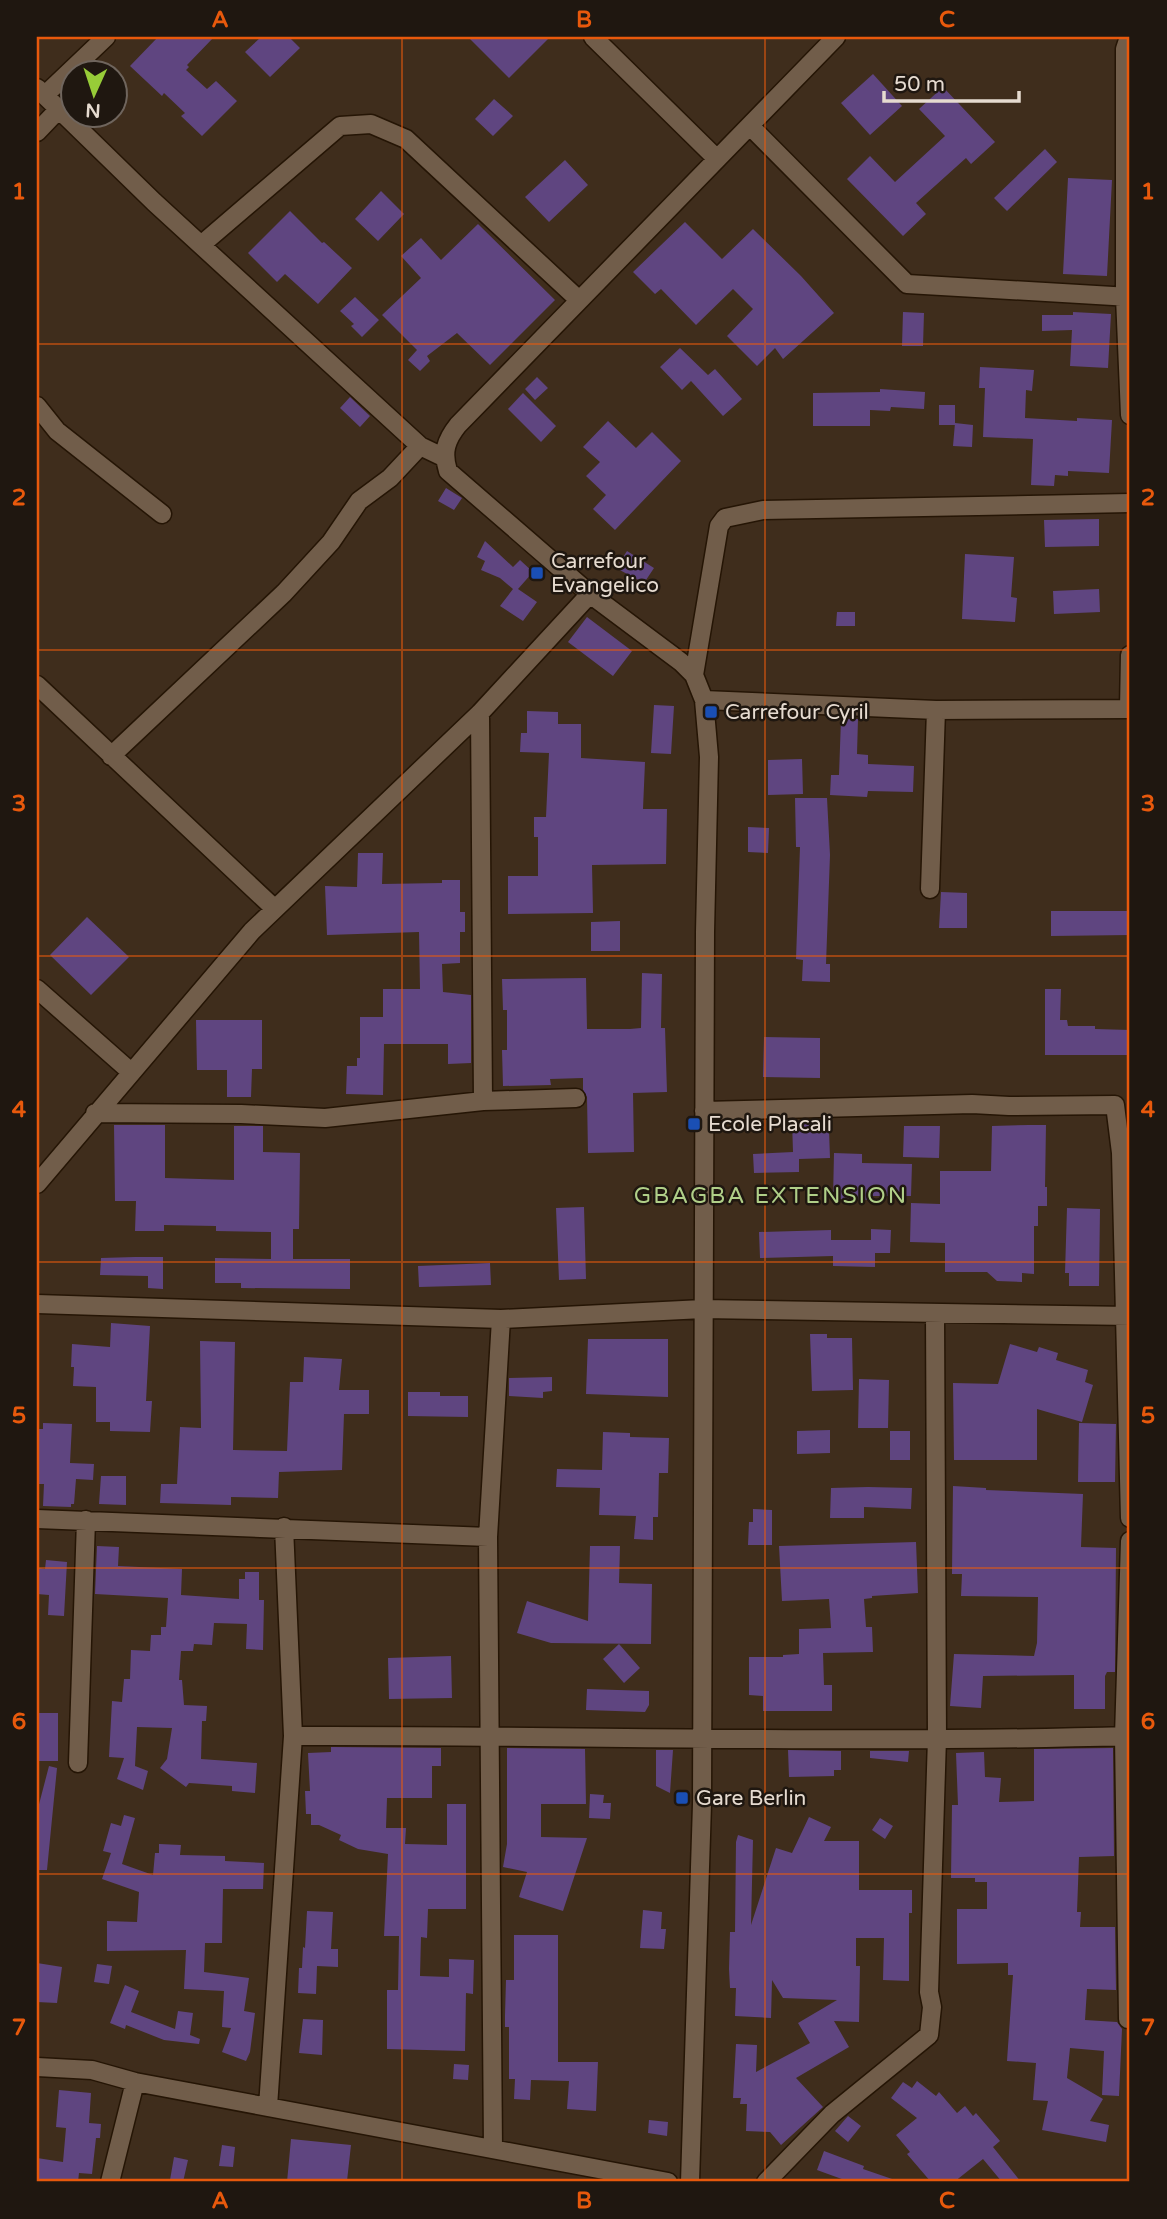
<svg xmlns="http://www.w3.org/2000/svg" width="1167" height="2219" font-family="'Varela Round',sans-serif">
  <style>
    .building { fill: #5f4580 }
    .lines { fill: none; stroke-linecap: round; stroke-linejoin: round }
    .minor-casing { stroke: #251505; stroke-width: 21 }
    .minor { stroke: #715d4a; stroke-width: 18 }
    .grid { fill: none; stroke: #e8590c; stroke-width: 2; stroke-opacity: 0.55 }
    .transit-dot { fill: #1a4fb4; stroke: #1f1710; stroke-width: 2.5 }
    .labels { text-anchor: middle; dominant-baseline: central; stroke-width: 5; stroke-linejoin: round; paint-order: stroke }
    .poi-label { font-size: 21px; fill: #e6dbd0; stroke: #1f1710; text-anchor: start }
    .neighbourhood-label { font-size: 23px; letter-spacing: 2px; fill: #b0cf88; stroke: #1f1710 }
    .neatline { fill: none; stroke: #e8590c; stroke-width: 2.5 }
    .grid-label { font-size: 23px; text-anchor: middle; font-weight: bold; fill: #e8590c }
  </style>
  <rect width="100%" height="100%" fill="#3f2d1c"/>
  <path class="building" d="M158 37H214L187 65 189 67 186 70 207 89 216 81 237 101 202 136 181 116 185 113 164 93 162 96 130 66Z
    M261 37H289L300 48 270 77 245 52Z
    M468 37H550L509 78Z
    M873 74 902 106 870 135 841 103Z
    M943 87 995 142 971 164 966 158 916 203 926 214 903 236 847 179 870 156 895 182 945 136 919 109Z
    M494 99 513 116 493 136 475 119Z
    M1045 149 1057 162 1007 211 994 198Z
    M565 160 588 185 549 222 525 197Z
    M1068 178 1112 180 1107 276 1063 274Z
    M381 191 404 214 378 241 355 219Z
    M290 211 322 243 324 242 352 268 318 304 285 274 277 282 248 253Z
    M685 222 722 259 753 229 801 276 834 313 783 359 775 348 757 366 727 336 753 309 733 289 696 325 661 289 655 294 633 272Z
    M478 224 555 300 490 365 457 333 427 356 430 361 420 371 408 360 417 350 382 315 421 278 401 256 421 238 441 260Z
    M355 297 379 320 362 337 351 326 354 324 340 311Z
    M903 312 924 313 923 346H902Z
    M1073 312 1111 314 1108 368 1070 366 1072 330 1042 331V315H1073Z
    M680 348 708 375 715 369 742 399 723 416 691 381 682 390 660 367Z
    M980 367 1034 370 1032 391 1026 390 1025 418 1077 421V418L1112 420 1109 473 1068 471V476L1055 475 1054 486 1031 485 1033 439 983 437 985 388H979Z
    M537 377 548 388 535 400 525 389Z
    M880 389 925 392 924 409 891 407 890 411 870 410V426H813V393L880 392Z
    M523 393 556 426 541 442 508 409Z
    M350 397 370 416 360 427 340 408Z
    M939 405H955V425H939Z
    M608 421 636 448 652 432 681 461 615 530 593 509 606 495 586 476 600 462 583 447Z
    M955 423 973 425 972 447 953 446Z
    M446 488 462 498 454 510 438 501Z
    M1099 519V546L1045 547 1044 520Z
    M485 541 513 567 520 560 533 572 518 589 537 602 523 621 500 606 513 589 500 578 481 570 485 561 477 557Z
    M627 551 654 568 644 583 616 568Z
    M965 554 1014 557 1011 597 1017 598 1015 622 962 619Z
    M1099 589 1100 612 1054 614 1053 591Z
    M837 612H855V626H836Z
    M587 617 632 651 613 676 568 642Z
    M654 705 674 706 671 754 651 753Z
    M527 711 558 712V724H581V758L645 762 643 809H667L666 864 592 865 593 913 508 914V876H538V837H534V817H546L549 753 520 752 521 733H527Z
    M841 719H858L857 754 868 755V764L914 766 913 792 868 791 867 797 830 795 831 775H839Z
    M802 759 803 794 768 795V760Z
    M795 798H827L830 855 826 964H830V982L802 981 803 960 796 959 800 847H796Z
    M748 827 769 828 768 853 748 852Z
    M358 853H383L382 884 442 883V880H460V912H465V932H460V963L442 964 443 992 471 995V1063L448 1064V1044H384L383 1095 346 1094 347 1066H357V1058H360V1017H383V989H420L419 932 327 935 325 886 357 887Z
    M941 892 967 893V928H939Z
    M1051 911H1130V935L1051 936Z
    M87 917 129 957 91 995 50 955Z
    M620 921V951H591V922Z
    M642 973 662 974 661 1028H665L667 1092 633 1093 634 1152 588 1153 587 1097 583 1090V1078L550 1079 551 1085 503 1086 502 1050H507V1010H503L502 979 586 978 587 1029H630L641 1028Z
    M1045 989H1061L1060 1020H1067L1068 1026H1095V1029L1130 1030V1055H1045Z
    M196 1020H262V1069H252L251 1097H227V1070H197Z
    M764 1037 820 1038V1078L763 1077Z
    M792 1121H812V1130H829L830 1158 799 1159V1172L754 1173 753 1154 793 1152Z
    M114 1125H165V1178L234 1180V1126H263V1152L300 1153 299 1229H293V1259H350V1289L241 1288V1283H215V1258L271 1259V1232L216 1231V1226L164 1225V1231H135L136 1201H115Z
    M1029 1125H1046L1045 1187H1047V1206H1038V1226H1034V1274L1022 1273V1282L997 1281 987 1272H945V1243L910 1242 911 1203 940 1204V1171H991L992 1126Z
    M904 1126H940L939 1158 903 1157Z
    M834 1153 862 1154V1163L912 1164 911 1196H872V1200L833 1199Z
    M584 1207 586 1279 559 1280 556 1208Z
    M1067 1208 1100 1209 1099 1286H1069V1273H1065Z
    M871 1229 891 1230 890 1253H875V1267L833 1266V1256L760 1258 759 1232 831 1230V1240H871Z
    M135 1257H163V1289L148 1288V1276L100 1275 101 1258Z
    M490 1263 491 1285 419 1287 418 1266Z
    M111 1323 150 1326 146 1401H152L150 1432 110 1431V1422H96V1387L73 1386 74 1367H71L72 1344 110 1347Z
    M810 1334H827V1338H852L853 1390 812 1391Z
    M588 1339H668V1397L586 1394Z
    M200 1341 235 1342 233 1450 287 1451 290 1382H303L304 1357 342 1359 339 1390H369V1414H344L342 1470 279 1472 278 1498 231 1497V1505L160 1503 161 1484H177L180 1427 201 1428Z
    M1010 1344 1037 1352 1039 1347 1058 1353 1056 1360 1088 1370 1085 1382 1093 1385 1082 1422 1037 1409V1460H954L953 1383 998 1384Z
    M552 1377V1391L543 1392V1398L509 1396V1378Z
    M859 1379 889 1380 888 1428H858Z
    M408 1392H440V1396H468V1417L408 1416Z
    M43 1423 72 1424 70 1463 94 1464 93 1480 76 1479 74 1504H71V1507L43 1506 44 1484H37V1429H43Z
    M1079 1423 1116 1424 1115 1482H1078Z
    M830 1430V1453L797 1454V1431Z
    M890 1431H910V1460H890Z
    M603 1432 630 1433V1437L669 1438 668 1473H659L658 1517H653V1540L634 1539 636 1516 599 1515 600 1488 556 1487 557 1469 602 1470Z
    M101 1476H126V1505L99 1504Z
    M953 1486 986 1488V1490L1083 1494 1081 1547 1116 1548 1115 1672H1107L1105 1676V1709H1074V1675L983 1676 981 1708 950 1706 954 1654 1034 1656 1037 1643 1038 1597 961 1596 962 1574H952Z
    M868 1487 912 1488 911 1509 864 1507V1518H830L831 1488Z
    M753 1509 772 1510V1545H748L749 1522H753Z
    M916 1542 918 1593 872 1596V1598L864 1599 866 1627H872L873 1652 823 1653 824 1685H832V1711H763V1696L749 1695V1657H783V1655L799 1654V1629L831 1628 829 1599 782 1601 779 1546Z
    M97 1546 119 1547 118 1566 182 1569 181 1595 239 1599V1579H245V1572H259V1600H264L263 1650 246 1649 247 1624 214 1623 212 1645 194 1644 193 1651H181L179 1680H182L184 1705 207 1706 206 1721H202L201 1759 257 1763 255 1793 232 1791V1786L189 1783 186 1787 160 1768 167 1759 172 1728 137 1727 135 1766 148 1771 143 1790 117 1779 124 1758 109 1757 112 1701 122 1702 124 1679H130L131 1650 150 1651 151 1635H161V1627H166L168 1598 95 1594Z
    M590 1546H620L619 1583 652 1584 651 1644 551 1643 517 1633 527 1601 588 1621Z
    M46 1560 67 1562 64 1616 48 1615 49 1595 37 1594 39 1568 45 1569Z
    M619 1644 640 1668 624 1683 603 1659Z
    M451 1656 452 1698 389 1699 388 1658Z
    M587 1689 649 1691V1705L645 1712 586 1710Z
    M37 1713H58V1761H37Z
    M331 1747 441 1748V1766H432V1798H387L386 1828H406L405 1844 447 1845V1804H466V1909H428L427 1938 421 1937 420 1976 449 1977V1959L474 1960 473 1994 466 1993 465 2051 387 2049V1990H398L399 1936H384L388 1854 358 1849 339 1840 341 1835 319 1825H311V1814H306L305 1791H310L308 1753 331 1752Z
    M507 1748 585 1749 586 1804H541V1837L587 1838 563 1911 519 1897 527 1872 503 1867 507 1844Z
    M1113 1748 1114 1856 1079 1857 1077 1912H1081L1080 1927H1115L1116 1990 1087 1989 1085 2020 1117 2022 1122 2029 1119 2096 1102 2095 1104 2051 1070 2048 1067 2078 1103 2099 1090 2121 1109 2125 1106 2142 1042 2130 1048 2101 1033 2100 1036 2063 1007 2061 1013 1975H1008V1963L957 1964V1909H987V1882H975V1878H951L952 1805H958L956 1753 984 1752 985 1777 1001 1778 999 1802 1034 1801V1749Z
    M656 1750H673L670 1793 656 1786Z
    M788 1750 841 1751V1770H834V1776L789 1777Z
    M870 1751H909L908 1762 870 1758Z
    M49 1766 57 1768 47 1870H37V1812Z
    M590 1794 604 1795 603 1803H611L610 1819 589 1818Z
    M124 1815 135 1818 122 1864 153 1875 155 1853H159V1844L181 1845 180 1855 225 1856V1861L264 1863 263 1889H223L222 1943H205L204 1972 249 1978 244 2011 255 2013 250 2052 246 2061 222 2052 231 2028 222 2027 224 1991 184 1989 186 1950 107 1951V1921L137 1922 139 1892 102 1879 111 1853 103 1851 111 1823 121 1826Z
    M809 1817 831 1827 824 1841H859V1890H912V1913H909V1981L883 1980 884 1938H856V1966H860L859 2022 834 2021 849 2047 796 2078 823 2107 781 2145 770 2132 746 2131 747 2104H740L741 2098H733L736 2044 757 2045 756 2072 810 2043 798 2023 837 2000 783 1998 772 1980 771 2018 735 2016 736 1988H730L729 1969 730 1932H735L736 1842 738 1835 753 1840 751 1925 776 1848 792 1853Z
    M880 1818 893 1826 885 1839 872 1830Z
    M643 1910 662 1912 661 1929H666L664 1949 640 1948Z
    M307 1911 333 1912 331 1949H338V1967L317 1966 316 1994 298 1993 299 1968H302L303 1947 305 1948Z
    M514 1935H558V2062H598L596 2111 567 2109 569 2081 531 2080 530 2100 514 2099 515 2079H509V2027H505V2015L506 1980H514Z
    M37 1963 62 1967 57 2003 37 2002Z
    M97 1964 112 1966 109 1984 94 1982Z
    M125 1985 139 1991 131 2012 175 2029 178 2011 193 2013 190 2035 200 2039 199 2044 164 2040 126 2025 125 2029 110 2023Z
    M303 2019 323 2020 322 2055 299 2053Z
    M454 2064 469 2065 468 2080 453 2079Z
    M917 2081 936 2096 939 2092 957 2113 965 2106 973 2116 976 2113 1000 2141 993 2147 1021 2182H1002L983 2159 954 2182H931L907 2154 910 2152 896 2135 917 2118 891 2098 903 2082 912 2088Z
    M59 2090 91 2093 89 2123 101 2124 100 2138H96L92 2174 79 2173 78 2182 37 2180V2158L63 2162 66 2128 56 2127Z
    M848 2116 861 2126 848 2142 835 2131Z
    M649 2120 668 2122 667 2136 648 2133Z
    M291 2139 351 2145 347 2181 330 2179V2182H287Z
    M222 2145 235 2147 233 2167 219 2166Z
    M824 2151 864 2166 863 2169 895 2180V2182H850L817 2170Z
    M174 2157 188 2160 183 2182 170 2180Z"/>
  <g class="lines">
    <g class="minor-casing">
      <path id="minor" d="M593 37 716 158
        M1129 37 1125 49V297L1130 415
        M37 88 154 202 420 446 443 457
        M45 95 106 37
        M750 126 907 284 1130 297
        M37 132 59 109
        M201 245 340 126 371 124 406 139 579 300
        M37 406 57 431 162 514
        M694 675 719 526 725 518 763 510 1130 503
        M37 685 275 909
        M704 700 936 710 1130 709
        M1129 709 1130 655
        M480 713 483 1101
        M111 756 284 593 331 542 359 501 390 478 420 446
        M930 889 936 710
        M37 989 131 1072
        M704 1111 972 1104 1009 1106 1115 1105 1121 1153 1130 1518
        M95 1113 241 1114 325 1118 483 1101 576 1098
        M37 1184 252 931 480 713 590 594
        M37 1304 501 1319 703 1309 1130 1316
        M37 1519 488 1537
        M293 1736C572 1735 851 1744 1130 1736
        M78 1763 86 1520
        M1128 2019 1124 1736 1130 1541
        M37 2067 92 2070 135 2082 668 2182
        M268 2107 293 1736 284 1527
        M493 2149 488 1537 501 1319
        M110 2182 135 2082
        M690 2182 702 1804 705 932 709 757 704 700 694 675 681 662 590 594 448 471C442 452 446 440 458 425L836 37
        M766 2182 832 2114 929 2035 932 2007 929 1992 937 1738 935 1314"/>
    </g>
    <use href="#minor" class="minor"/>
  </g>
  <path class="grid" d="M402 37V2182M765 37V2182M37 344H1130M37 650H1130M37 956H1130M37 1262H1130M37 1568H1130M37 1874H1130"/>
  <g class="transit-dot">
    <rect x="530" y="566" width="14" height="14" rx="3.5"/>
    <rect x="704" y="705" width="14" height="14" rx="3.5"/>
    <rect x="687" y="1117" width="14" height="14" rx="3.5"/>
    <rect x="675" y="1791" width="14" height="14" rx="3.5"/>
  </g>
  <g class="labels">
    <g class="poi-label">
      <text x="551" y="561">Carrefour<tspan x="551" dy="24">Evangelico</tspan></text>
      <text x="725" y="712">Carrefour Cyril</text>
      <text x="708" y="1124">Ecole Placali</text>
      <text x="696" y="1798">Gare Berlin</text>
    </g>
    <g class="neighbourhood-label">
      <text x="771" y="1196">GBAGBA EXTENSION</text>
    </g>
  </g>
  <rect width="1167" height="2219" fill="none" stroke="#1f1710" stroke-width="77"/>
  <g transform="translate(94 94) rotate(183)"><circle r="33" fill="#1f1710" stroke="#6f655d" stroke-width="2"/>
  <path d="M0-5L12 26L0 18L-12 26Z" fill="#97cc38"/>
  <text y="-10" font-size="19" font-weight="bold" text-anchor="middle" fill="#e6dbd0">N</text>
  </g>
  <path d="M884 91v10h135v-10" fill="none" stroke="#e6dbd0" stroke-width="3.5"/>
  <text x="894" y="91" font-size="21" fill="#e6dbd0" stroke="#1f1710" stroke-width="5" paint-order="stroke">50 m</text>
  <rect x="38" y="38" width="1090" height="2142" class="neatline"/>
  <g class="grid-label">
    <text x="220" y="27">A</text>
    <text x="584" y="27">B</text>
    <text x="947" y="27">C</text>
    <text x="19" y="199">1</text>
    <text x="1148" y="199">1</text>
    <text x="19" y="505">2</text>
    <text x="1148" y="505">2</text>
    <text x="19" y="811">3</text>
    <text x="1148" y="811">3</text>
    <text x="19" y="1117">4</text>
    <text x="1148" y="1117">4</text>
    <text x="19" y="1423">5</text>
    <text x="1148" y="1423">5</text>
    <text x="19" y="1729">6</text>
    <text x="1148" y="1729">6</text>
    <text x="19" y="2035">7</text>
    <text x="1148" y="2035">7</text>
    <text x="220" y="2208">A</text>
    <text x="584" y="2208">B</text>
    <text x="947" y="2208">C</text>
  </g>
</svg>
